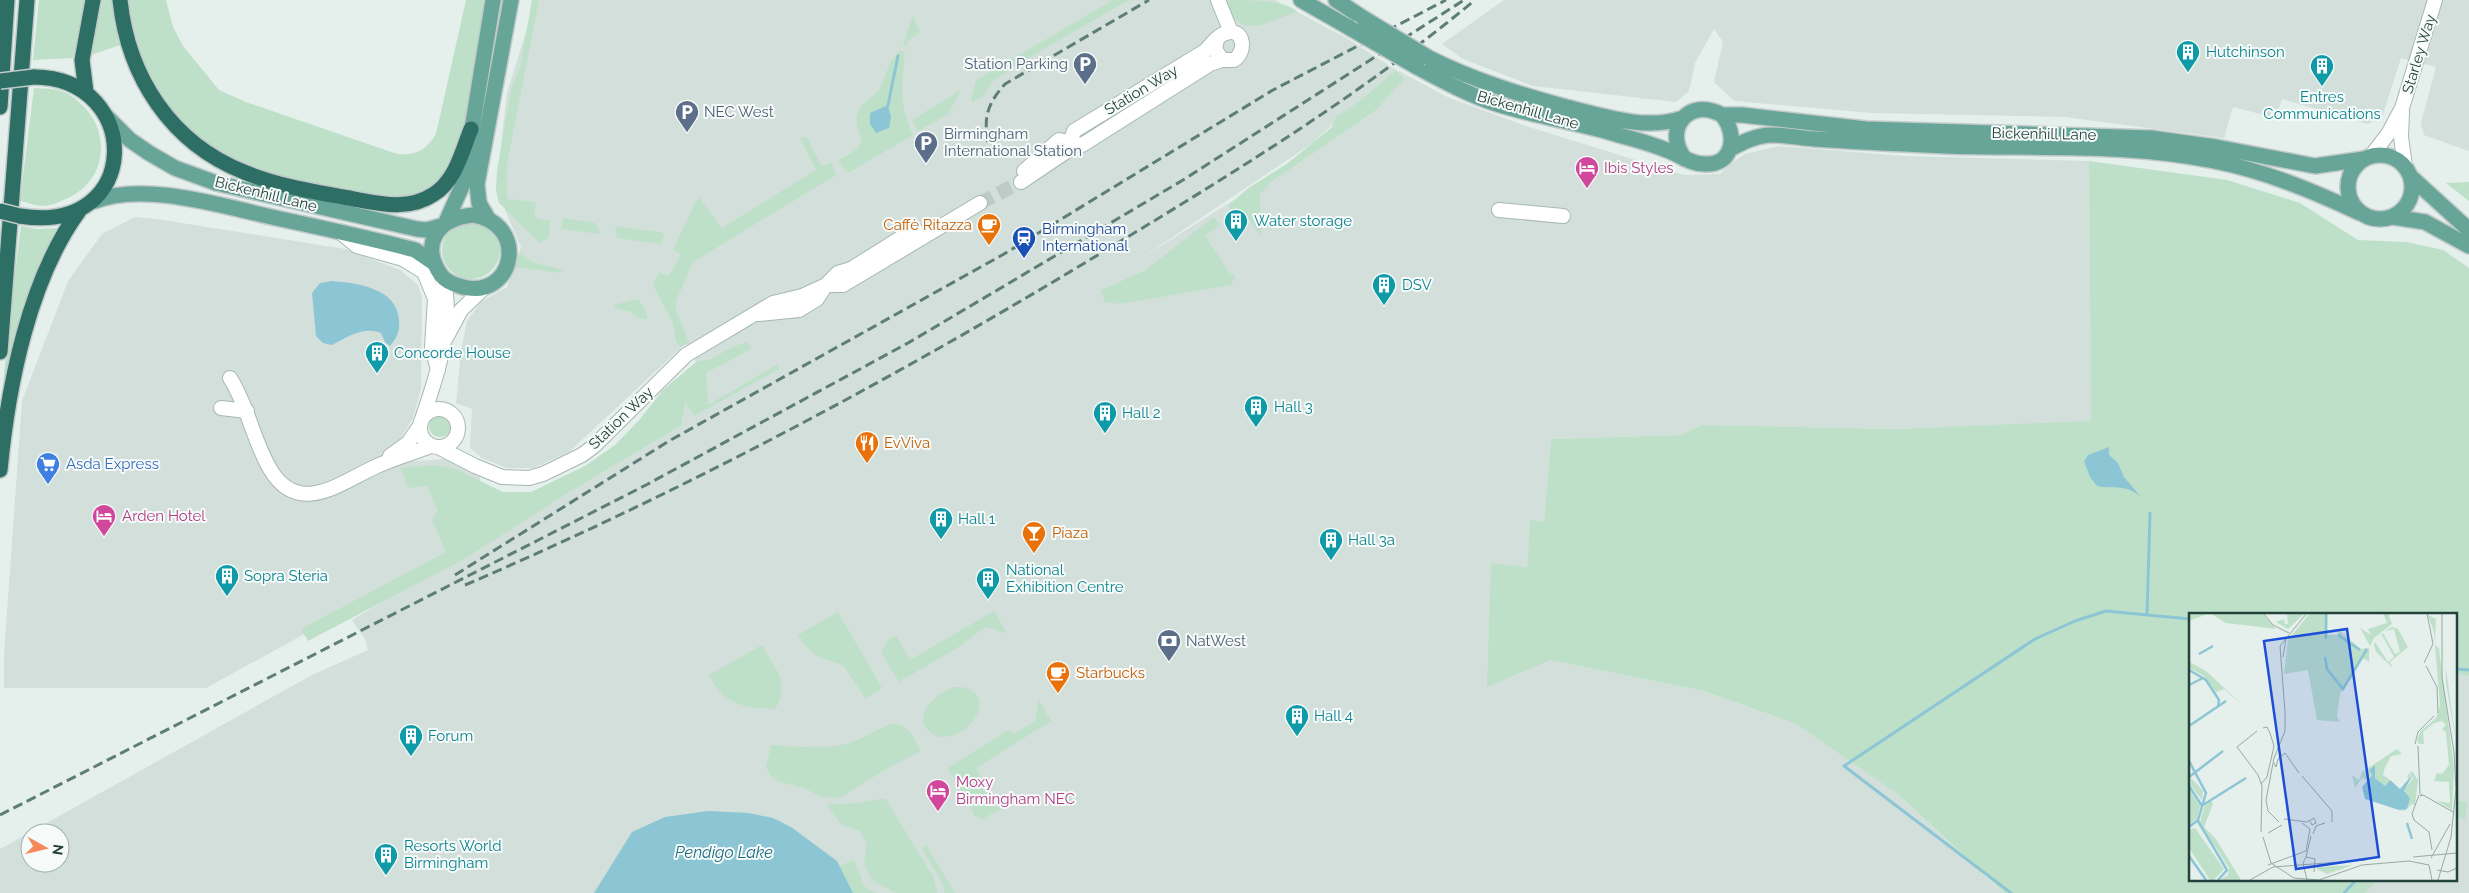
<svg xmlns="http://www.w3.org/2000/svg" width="2469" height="893" font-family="Raleway,sans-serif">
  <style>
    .built { fill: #d3dfda; fill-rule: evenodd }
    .green { fill: #bee0c9 }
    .water { fill: #8cc6d5 }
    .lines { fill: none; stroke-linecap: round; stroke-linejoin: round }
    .stream { stroke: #8cc6d5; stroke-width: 3 }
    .minor-tunnel { stroke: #beccc8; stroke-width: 14; stroke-dasharray: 14 7; stroke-linecap: butt }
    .minor-casing { stroke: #a7b8b3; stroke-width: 16 }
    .major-casing { stroke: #c1cac8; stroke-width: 18 }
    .highway-casing { stroke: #c1cac8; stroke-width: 18 }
    .minor { stroke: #fff; stroke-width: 14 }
    .major { stroke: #68a599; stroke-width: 15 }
    .highway { stroke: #2e6f65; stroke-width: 15 }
    .rail { stroke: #5e7d76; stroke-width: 3; stroke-dasharray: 10 5; stroke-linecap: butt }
    .major-bridge-casing { stroke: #c1cac8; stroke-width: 18; stroke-linecap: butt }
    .highway-bridge-casing { stroke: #c1cac8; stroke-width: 18; stroke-linecap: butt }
    .major-bridge { stroke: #68a599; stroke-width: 15 }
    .highway-bridge { stroke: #2e6f65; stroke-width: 15 }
    .labels { text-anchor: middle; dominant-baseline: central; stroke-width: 4; stroke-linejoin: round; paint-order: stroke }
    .culture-label { font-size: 15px; fill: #0d838f; stroke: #f6fbf9; text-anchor: start }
    .street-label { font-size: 15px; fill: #23423b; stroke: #f6fbf9 }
    .service-label { font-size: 15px; fill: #4e5e75; stroke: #f6fbf9; text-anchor: start }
    .hotel-label { font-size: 15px; fill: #b23c85; stroke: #f6fbf9; text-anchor: start }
    .food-label { font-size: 15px; fill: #c56008; stroke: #f6fbf9; text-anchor: start }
    .transit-label { font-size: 15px; fill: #164399; stroke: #f6fbf9; text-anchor: start }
    .shop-label { font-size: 15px; fill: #366cbe; stroke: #f6fbf9; text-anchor: start }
    .water-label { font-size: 16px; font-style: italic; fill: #1a6a80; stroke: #f6fbf9 }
    .inset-river { fill: none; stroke: #8cc6d5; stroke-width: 2.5 }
    .inset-road { fill: none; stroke: #97aaa5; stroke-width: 1 }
    .view { fill: #1d4ed8; fill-opacity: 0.15; stroke: #1d4ed8; stroke-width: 2.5 }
    .inset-edge { fill: none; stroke: #23423b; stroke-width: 2.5 }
  </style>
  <rect width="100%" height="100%" fill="#e5efeb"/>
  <path class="built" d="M536 0H1275L1348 39 1396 70 1356 109 1332 125 1311 144 1140 259 1372 113 1399 71 1447 97 1529 127 1684 175 1720 174 1729 165 1745 154 1779 146 1903 156 2089 161 2091 422 1897 429 1702 425 1682 435 1551 439 1544 522 1530 521 1527 567 1491 564 1536 665 1550 660 1704 691 1796 724 1898 794 2003 893H0V849L312 675 368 650 365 639 352 620 681 426 696 362 686 343 569 452 533 468H507L482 458 470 448 472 409 456 403 461 352 467 321 481 302 507 287 521 247 496 189 507 93ZM30 833H60V863H30Z
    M1504 0H2469V151L2424 135 2421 123 2436 67 2401 58 2382 117 2368 124 2282 99 2276 118 2233 107 2224 138 2065 117 1872 113 1734 101 1714 82 1723 42 1714 29 1695 63 1689 91 1676 102 1533 86 1463 59 1442 44Z
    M135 217 163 220 345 249 400 270 418 285 422 297 421 388 413 418 394 449 402 462 445 459 480 477 479 538 206 688H4V655L22 401 68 281 102 234Z
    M2455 674 2469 676V893H2344L2357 879H2455Z"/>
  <path class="green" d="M39 0H86L73 58 33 60Z
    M101 0H115L123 44 88 56Z
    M126 0H166L173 27 183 46 219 90 246 102 397 154C416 156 426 150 436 134L466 0H486L469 104 459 153 434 188 397 203 263 175 213 153 160 101 137 50Z
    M532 0H539L507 164V199L536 202 534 217 550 221 549 237 540 243 499 203 496 190 497 171 511 90 520 67Z
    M1113 0H1129L1018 64 992 82 983 96 973 102 971 99 976 80Z
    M1228 0C1246 0 1288 0 1297 12 1269 20 1236 44 1228 0Z
    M913 15 920 32 909 40 906 47 903 45Z
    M901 51 905 53C902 87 898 102 913 135L848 173 841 166 839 160C882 139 847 135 859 110 863 102 873 98 878 91 887 78 887 59 901 51Z
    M1396 70 1404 79 1376 110 1271 182 1260 194 1261 236 1244 212 1233 213 1228 206 1247 189 1288 163 1332 127 1336 117 1360 101Z
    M34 88C43 89 53 88 61 91 68 93 75 98 80 103 112 131 107 180 68 198 61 201 51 206 42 206 36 206 27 202 20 201Z
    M961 90 948 114 918 131 912 120Z
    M807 137 821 166 832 163 836 175 693 262 676 301V310L689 343 681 347 676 342 673 323 653 285 659 272 669 276 681 254 673 250 696 201 700 198 722 228 816 170 800 138Z
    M2089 161 2227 180 2300 203 2358 240 2406 242 2443 250 2469 268V676L2455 674V614H2190V879H2379L2365 893H2004L1899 795 1796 724 1704 691 1550 660 1487 687 1491 563 1527 567 1530 520 1544 522 1551 439 1681 435 1702 425 1897 429 2091 421Z
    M2469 182V201L2446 183Z
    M1214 217 1220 225 1205 236 1230 273 1235 276 1231 285 1120 304 1105 302 1101 290 1144 271Z
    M563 218 595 223 601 234 561 229Z
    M442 250a29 29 0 1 1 58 0a29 29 0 1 1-58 0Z
    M21 226 37 229 58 228 34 279 19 322 0 419 9 319Z
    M615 226 665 233 660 244 617 238Z
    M520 252 532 262 562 270 561 273 515 267Z
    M638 299 646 311 647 319 637 318 631 312 615 308 614 305Z
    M748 342 751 349 706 373 708 405 778 364 779 369 694 416 686 403 681 426 571 491 466 558 308 641 301 629 446 552 432 520 438 511 427 486 408 488 401 468 435 465 455 469 503 492H531L585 466 615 445 640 419 662 391 696 362 711 359 734 346Z
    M429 426a11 11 0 1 1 22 0a11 11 0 1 1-22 0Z
    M994 611 1007 633 985 627 960 646 899 682 881 652 887 641 896 635 910 660Z
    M838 612 882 688 866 699 843 665C819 657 812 658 798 635Z
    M762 645C775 669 791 682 775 709 744 708 724 705 709 675Z
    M954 687C998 684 979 740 938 737 907 722 931 695 954 687Z
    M1039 700 1051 721 976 768 1000 810 982 819 975 816 948 768 1010 729 1013 734 1035 721Z
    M892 724C910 724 913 737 921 751L888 768 840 798 821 797 804 788 777 781 770 775 766 767 771 745C798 747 827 750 853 742 866 737 878 728 892 724Z
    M885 798 934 878 937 893H896L877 883 871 878 864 864 867 844 860 831 842 825 828 807 829 804 858 803Z
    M2455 800 2467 802 2465 819 2455 817Z
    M926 845 955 893H944L945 888 922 848Z
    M854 860 865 887 877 893H853L839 866Z"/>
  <path class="water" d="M888 105 891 117 889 128 876 133 870 124V113Z
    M332 281C357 283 398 288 399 321 400 331 397 338 390 346L385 342 381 333C364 326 347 337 332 345L323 343 316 336 312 293 320 283Z
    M2109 447V455L2118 463 2124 477 2141 497C2124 483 2116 490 2097 486L2090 477 2084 461 2088 455Z
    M708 811 749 813 773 818 791 827 837 861 853 893H594L632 832 665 817Z"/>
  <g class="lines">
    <path class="stream" d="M888 105 898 56
      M2147 615 2150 513
      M2455 669 2469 670
      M2011 893 1844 766 2035 639 2075 621 2106 611 2190 619
      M2344 893 2357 879"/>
    <path class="minor-tunnel" d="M980 203 1021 182"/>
    <g class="minor-casing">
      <path id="minor" d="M1218 0 1231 32
        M2402 111 2401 137 2405 166
        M2371 156 2388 134 2402 108 2435 0
        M1024 171 1059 140 1082 145 1210 64 1222 60
        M1021 182 1067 151 1074 131 1205 51C1211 45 1218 35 1226 33 1244 27 1247 52 1234 60H1222L1215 49 1217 40
        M1499 210 1563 216
        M340 232 357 246 403 259 424 272 435 299 432 347 438 370
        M758 314 799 310 817 299 826 285 838 273 851 269 915 229
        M446 338 461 310 485 287
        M230 378C248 406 253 440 270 469 299 518 341 482 377 466 394 458 413 453 431 446
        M221 408 247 411
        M420 428a19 19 0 1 1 38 0a19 19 0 1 1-38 0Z
        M423 416C437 376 456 318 442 277
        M438 447 475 466 502 477 529 478 543 474 582 455 594 446 686 355 773 303 802 296 826 285H843L980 203
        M390 456 408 443 419 427"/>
    </g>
    <g class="major-casing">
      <path id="major" d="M1301 0 1350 28
        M1336 0 1363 18
        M1429 58C1473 80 1518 94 1566 107 1604 116 1644 131 1683 118
        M1417 67C1443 81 1469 95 1497 104 1538 117 1581 123 1622 136 1638 140 1654 145 1669 151 1681 156 1691 164 1704 164 1734 166 1738 134 1722 115 1689 96 1662 130 1685 159
        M1722 115H1742L1866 129 2151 138 2216 147 2315 166 2364 159
        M107 117 130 140 149 153 175 168 216 183 417 229 427 230 441 226
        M1730 149C1743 142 1757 135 1772 135 1786 135 1800 138 1814 139 1858 142 1902 144 1946 146 2035 149 2126 143 2214 161 2265 171 2313 191 2360 213
        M2348 187a32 32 0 1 1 64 0a32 32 0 1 1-64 0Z
        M2411 177 2469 230
        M95 201C145 181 225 207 276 218 323 228 369 238 415 250L434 263
        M473 215C530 224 514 300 463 287 455 285 446 282 441 275 419 243 439 218 473 215Z
        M487 217 479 203 477 184 511 0
        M2393 217 2425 222 2469 246
        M446 222 463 184 493 0"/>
    </g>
    <g class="highway-casing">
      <path id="highway" d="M120 0C128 77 171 143 244 172 275 185 310 191 343 197 374 202 406 213 434 194 456 180 462 151 471 129
        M86 92 82 60 93 0
        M0 107 7 0
        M20 216C143 236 144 78 34 77
        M0 352 27 0
        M0 470C8 386 29 279 79 211"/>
    </g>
    <use href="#minor" class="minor"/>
    <use href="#major" class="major"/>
    <use href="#highway" class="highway"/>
    <path class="rail" d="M990 157C985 124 981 111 1005 84L1149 0
      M455 575 669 441 1004 254 1273 90 1446 0
      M465 585C691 488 906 372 1116 244 1240 169 1363 93 1475 0
      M0 815 646 485 908 343 1183 180 1464 0"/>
    <g class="major-bridge-casing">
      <path id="major-bridge" d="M1363 18 1429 58
        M1350 28 1417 67"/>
    </g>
    <g class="highway-bridge-casing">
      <path id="highway-bridge" d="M0 81 34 77
        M0 211 20 216"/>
    </g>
    <use href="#major-bridge" class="major-bridge"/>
    <use href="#highway-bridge" class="highway-bridge"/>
  </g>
  <defs>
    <g id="building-pin" transform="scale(1.25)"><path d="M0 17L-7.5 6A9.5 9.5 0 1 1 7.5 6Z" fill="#0f9aa8" stroke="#f6fbf9"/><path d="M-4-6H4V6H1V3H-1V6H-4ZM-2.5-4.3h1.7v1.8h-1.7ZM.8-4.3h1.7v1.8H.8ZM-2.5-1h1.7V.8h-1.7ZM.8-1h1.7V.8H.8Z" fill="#fff"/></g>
    <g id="parking-pin" transform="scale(1.25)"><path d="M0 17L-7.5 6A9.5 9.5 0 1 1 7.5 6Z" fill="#5c6f8a" stroke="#f6fbf9"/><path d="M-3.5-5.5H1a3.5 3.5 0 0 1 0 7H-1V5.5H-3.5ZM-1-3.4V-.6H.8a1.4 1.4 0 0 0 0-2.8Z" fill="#fff"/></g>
    <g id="hotel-pin" transform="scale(1.25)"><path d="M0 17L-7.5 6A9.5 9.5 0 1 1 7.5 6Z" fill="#d1479c" stroke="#f6fbf9"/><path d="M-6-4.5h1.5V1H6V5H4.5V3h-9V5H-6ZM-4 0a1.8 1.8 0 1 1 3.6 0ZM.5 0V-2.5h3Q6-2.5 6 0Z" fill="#fff"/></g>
    <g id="cafe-pin" transform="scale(1.25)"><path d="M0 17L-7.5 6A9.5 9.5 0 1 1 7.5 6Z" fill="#e8710a" stroke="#f6fbf9"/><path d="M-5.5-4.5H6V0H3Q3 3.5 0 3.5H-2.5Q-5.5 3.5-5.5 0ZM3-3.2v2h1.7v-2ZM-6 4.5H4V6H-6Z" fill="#fff"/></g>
    <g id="station-pin" transform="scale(1.25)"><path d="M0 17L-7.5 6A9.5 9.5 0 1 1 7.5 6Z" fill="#1a4fb4" stroke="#f6fbf9"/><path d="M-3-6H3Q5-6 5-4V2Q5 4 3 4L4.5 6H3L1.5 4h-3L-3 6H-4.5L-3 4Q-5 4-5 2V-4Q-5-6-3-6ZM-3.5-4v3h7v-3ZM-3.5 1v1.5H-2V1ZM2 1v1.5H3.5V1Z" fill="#fff"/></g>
    <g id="restaurant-pin" transform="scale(1.25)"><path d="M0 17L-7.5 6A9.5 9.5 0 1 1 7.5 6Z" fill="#e8710a" stroke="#f6fbf9"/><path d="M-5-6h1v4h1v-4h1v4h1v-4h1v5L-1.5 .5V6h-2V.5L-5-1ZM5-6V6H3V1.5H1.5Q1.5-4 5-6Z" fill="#fff"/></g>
    <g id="supermarket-pin" transform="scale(1.25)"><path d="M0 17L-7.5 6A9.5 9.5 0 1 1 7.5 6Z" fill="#3f7fe0" stroke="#f6fbf9"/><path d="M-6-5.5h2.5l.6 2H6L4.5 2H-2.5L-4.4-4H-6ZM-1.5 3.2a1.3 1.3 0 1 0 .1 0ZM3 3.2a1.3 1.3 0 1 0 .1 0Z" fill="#fff"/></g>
    <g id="bar-pin" transform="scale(1.25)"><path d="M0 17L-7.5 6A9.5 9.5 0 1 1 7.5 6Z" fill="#e8710a" stroke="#f6fbf9"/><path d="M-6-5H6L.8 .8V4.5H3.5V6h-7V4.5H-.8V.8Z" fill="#fff"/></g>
    <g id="bank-pin" transform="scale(1.25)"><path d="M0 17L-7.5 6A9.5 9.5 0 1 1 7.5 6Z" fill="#5c6f8a" stroke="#f6fbf9"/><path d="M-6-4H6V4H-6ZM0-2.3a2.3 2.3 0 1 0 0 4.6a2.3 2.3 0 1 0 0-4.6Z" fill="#fff"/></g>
  </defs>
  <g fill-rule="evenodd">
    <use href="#building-pin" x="2188" y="52"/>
    <use href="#parking-pin" x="1085" y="64"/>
    <use href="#building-pin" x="2322" y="66"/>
    <use href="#parking-pin" x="687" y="112"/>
    <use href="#parking-pin" x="926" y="143"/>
    <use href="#hotel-pin" x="1587" y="168"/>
    <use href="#building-pin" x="1236" y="221"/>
    <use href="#cafe-pin" x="989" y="225"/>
    <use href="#station-pin" x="1024" y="238"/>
    <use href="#building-pin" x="1384" y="285"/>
    <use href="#building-pin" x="377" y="353"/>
    <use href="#building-pin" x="1256" y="407"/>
    <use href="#building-pin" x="1105" y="413"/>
    <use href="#restaurant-pin" x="867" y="443"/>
    <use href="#supermarket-pin" x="48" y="464"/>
    <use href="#hotel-pin" x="104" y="516"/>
    <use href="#building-pin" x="941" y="519"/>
    <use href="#bar-pin" x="1034" y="533"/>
    <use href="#building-pin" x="1331" y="540"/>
    <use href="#building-pin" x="227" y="576"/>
    <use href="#building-pin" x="988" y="579"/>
    <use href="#bank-pin" x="1169" y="641"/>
    <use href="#cafe-pin" x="1058" y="673"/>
    <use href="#building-pin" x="1297" y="716"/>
    <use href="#building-pin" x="411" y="736"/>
    <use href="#hotel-pin" x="938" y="791"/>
    <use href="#building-pin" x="386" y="855"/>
  </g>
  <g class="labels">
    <g class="culture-label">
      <text x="2206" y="52">Hutchinson</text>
      <text x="2322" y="97" text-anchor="middle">Entres<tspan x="2322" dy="17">Communications</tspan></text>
      <text x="1254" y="221">Water storage</text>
      <text x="1402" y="285">DSV</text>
      <text x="394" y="353">Concorde House</text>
      <text x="1274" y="407">Hall 3</text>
      <text x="1122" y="413">Hall 2</text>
      <text x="958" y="519">Hall 1</text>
      <text x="1348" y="540">Hall 3a</text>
      <text x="1006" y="570">National<tspan x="1006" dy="17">Exhibition Centre</tspan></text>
      <text x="244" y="576">Sopra Steria</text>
      <text x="1314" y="716">Hall 4</text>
      <text x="428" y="736">Forum</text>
      <text x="404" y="846">Resorts World<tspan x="404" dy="17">Birmingham</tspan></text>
    </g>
    <g class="street-label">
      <text transform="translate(2419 54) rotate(-73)">Starley Way</text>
      <text transform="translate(1141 90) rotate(-31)">Station Way</text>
      <text transform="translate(1528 110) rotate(16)">Bickenhill Lane</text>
      <text transform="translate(2044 134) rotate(1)">Bickenhill Lane</text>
      <text transform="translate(266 194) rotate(14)">Bickenhill Lane</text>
      <text transform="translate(621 418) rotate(-44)">Station Way</text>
    </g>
    <g class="service-label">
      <text x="1068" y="64" text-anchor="end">Station Parking</text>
      <text x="704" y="112">NEC West</text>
      <text x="944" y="134">Birmingham<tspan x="944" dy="17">International Station</tspan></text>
      <text x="1186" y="641">NatWest</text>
    </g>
    <g class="hotel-label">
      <text x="1604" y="168">Ibis Styles</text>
      <text x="122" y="516">Arden Hotel</text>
      <text x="956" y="782">Moxy<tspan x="956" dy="17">Birmingham NEC</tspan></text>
    </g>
    <g class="food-label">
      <text x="972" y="225" text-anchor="end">Caffè Ritazza</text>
      <text x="884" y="443">EvViva</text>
      <text x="1052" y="533">Piaza</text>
      <text x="1076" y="673">Starbucks</text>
    </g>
    <g class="transit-label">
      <text x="1042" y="229">Birmingham<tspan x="1042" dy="17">International</tspan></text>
    </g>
    <g class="shop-label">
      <text x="66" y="464">Asda Express</text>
    </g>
    <g class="water-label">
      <text x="724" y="852">Pendigo Lake</text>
    </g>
  </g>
  <g transform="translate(2189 613)">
    <rect width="268" height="268" fill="#e5efeb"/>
    <path d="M0 0H73L87 16 37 10 21 0 0 8ZM98 0H116L99 16 87 9 95 6 96 11H99ZM121 0H139L138 22H148L151 18 172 36 180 35V49L174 45 151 81 148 104 151 109 128 107 119 57 95 61 99 27ZM194 0H199L203 11 185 25 181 33 171 15 182 22 179 16 198 10ZM239 2 247 6 246 31 250 36 265 155 263 197 248 188 261 190 260 169 245 168 248 160 253 161 260 152 257 119 253 116 257 112 253 108 245 110 234 119 235 131H230L228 127 232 118 247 105 251 93 245 19ZM203 14 209 16 219 34 201 49 204 55 187 39 185 32 186 29 199 49 205 44 193 22 188 26 194 20 206 41 211 39 205 16 196 18ZM255 15 256 49 267 129 257 70ZM0 49 17 58 58 96 35 76 27 79 15 63 0 55ZM208 136 213 141 202 143 195 157 194 162 201 167 196 173 186 165V152L181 156 183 162 176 167 173 165 166 175 163 162 170 167 173 159ZM223 158 229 167 226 192 223 191 215 198 211 197 198 193 214 197 216 176 224 165 222 161 220 166 218 163ZM2 165 14 178 13 187 2 173ZM0 176 11 193 8 205 0 212ZM22 188 24 191 15 214 27 226 52 267H31L39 262 40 255 11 210 15 194ZM6 215 35 256 25 267H21L0 235V217ZM164 252 138 261 128 256V254Z" fill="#bee0c9"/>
    <path d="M186 152V165L196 173 201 167 211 176 224 161 215 178 221 185 218 196 210 197 176 186 173 174 183 162 180 157Z" fill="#8cc6d5"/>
    <path class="inset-river" d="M137 1V26M149 22 171 37M10 41 24 33M136 44 138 56 154 76 178 36M0 57 17 67 30 87 29 94M0 72 14 65M0 113 37 88M0 148 17 180 9 207 0 214M0 164 34 138M0 173 13 193M14 192 57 165M9 208 38 257 29 267M218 210 223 226M0 243 17 267"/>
    <path class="inset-road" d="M74 0 84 12 100 20M94 44 97 26M235 50 244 31 238 0M237 53 248 74 249 100M96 99 91 33 118 0M68 118 48 134 69 162 73 173 72 219M226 131 229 119 245 103M229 133 231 181M85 150 87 154 89 146 96 140 110 160M113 163 143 198V209M72 171 78 164 85 133 81 120 78 114 74 115M233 181 231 183 234 182 264 199M95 206 118 209 125 205 127 210 123 212 121 208M225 207 240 219 243 237M225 207 223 201 230 182M90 209 79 198 77 187 85 145 96 118V99M79 220 93 212M124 221 127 213 136 210M74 224 82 250 105 265 130 267 173 252 220 248 240 252 243 267M117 244 122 223M224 244 268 240M242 245 261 211M79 252 117 238 121 216 113 210M248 257 259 259 268 255M61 267 84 254 177 247M118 267 114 250 117 244 126 246 125 259M249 267 262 224 267 176 265 139 253 65V0"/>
    <path class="view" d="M158 16 190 244 107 256 75 28Z"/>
    <rect width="268" height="268" class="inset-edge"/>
  </g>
  <g transform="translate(45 848) rotate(98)"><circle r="24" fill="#f6fbf9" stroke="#a2b1ad"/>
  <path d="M0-4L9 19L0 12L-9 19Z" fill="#f6895c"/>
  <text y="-8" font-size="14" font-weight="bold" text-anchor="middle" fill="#23423b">N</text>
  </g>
</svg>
